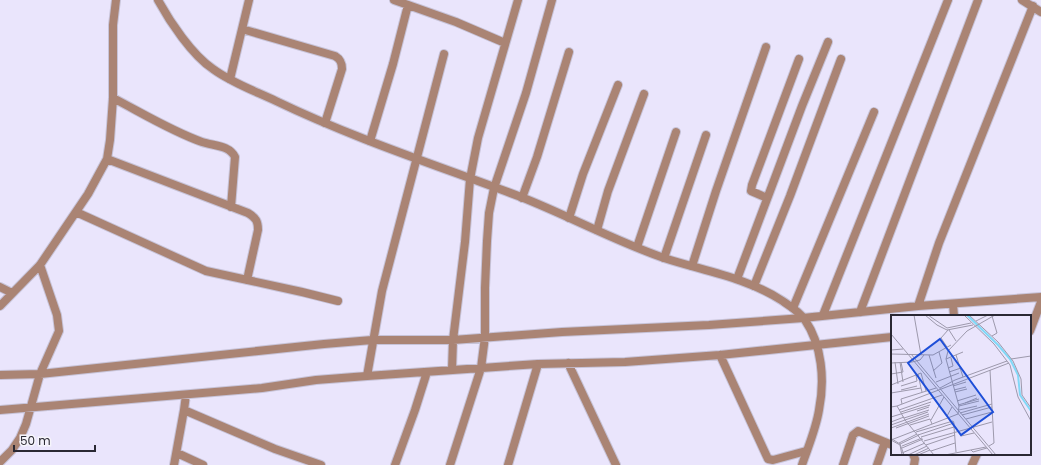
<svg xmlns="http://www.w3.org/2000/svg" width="1041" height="465" font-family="Poppins,sans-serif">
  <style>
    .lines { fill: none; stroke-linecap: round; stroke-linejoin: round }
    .minor-casing { stroke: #c7c3d8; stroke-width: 10 }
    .tertiary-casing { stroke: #c7c3d8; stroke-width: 10 }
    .minor { stroke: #aa8474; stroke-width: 8 }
    .tertiary { stroke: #aa8474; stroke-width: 8 }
    .inset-river { fill: none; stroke: #80d9f7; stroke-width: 2 }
    .inset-road { fill: none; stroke: #9d99ac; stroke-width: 1 }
    .view { fill: #1d4ed8; fill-opacity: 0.15; stroke: #1d4ed8; stroke-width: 2 }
    .inset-edge { fill: none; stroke: #2a2833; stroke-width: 2 }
  </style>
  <rect width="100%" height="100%" fill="#eae5fc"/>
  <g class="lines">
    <g class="minor-casing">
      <path id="minor" d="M394 0 456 22 505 43
        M1022 0 1041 12
        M242 29 335 56C340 59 342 62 342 69L325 123
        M230 79 249 0
        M113 98C142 113 171 131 202 142 214 146 229 145 235 157L231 207
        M370 141 393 64 408 5
        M107 159 248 213C256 218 258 221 258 230L247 280
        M522 198 537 157 569 52
        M767 198 751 191 752 185 799 59
        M76 212 206 271 302 292 338 301
        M569 218 583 174 618 85
        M597 230 608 191 644 94
        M637 247 676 132
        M664 258 706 135
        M692 266 716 191 766 47
        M737 279 802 106 828 42
        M754 286 790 196 841 59
        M0 287 12 293
        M953 304 954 316
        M0 306 40 265 88 194 107 159 110 140 113 98V25L116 0
        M918 306 939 243 1033 6
        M793 308 874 112
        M860 312 978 0
        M823 315 948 0
        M1030 331 1041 302
        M720 355 768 459 773 460 806 451
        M568 363 616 465
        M452 370 453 340 465 242 470 179 478 138 518 0
        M0 375 40 374 324 344 372 340H453L562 332 709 325 803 318 918 306 1041 297
        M367 376 382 291 444 54
        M186 395 184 410 275 449 321 465
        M0 410 262 388 316 380 367 376 538 364 625 362 720 355 892 337
        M177 453 203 465
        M913 454 915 459 914 465
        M0 462 12 450 20 438 26 424 40 374 59 331 57 315 40 265
        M174 465 184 410
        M395 465 415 410 427 372
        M450 465 481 368 485 337V288L487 241 489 213 494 188 526 93 552 0
        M508 465 538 364
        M843 465 853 435 858 431 892 445
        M877 465 885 442
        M972 465 977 454"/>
    </g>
    <g class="tertiary-casing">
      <path id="tertiary" d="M158 0C170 22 192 55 213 69 232 83 255 91 276 101 355 139 439 166 521 197 569 216 615 241 664 258 704 271 745 277 781 300 790 306 799 311 805 320 822 345 825 380 819 410 816 429 808 447 802 465"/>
    </g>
    <use href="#minor" class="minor"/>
    <use href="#tertiary" class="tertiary"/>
  </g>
  <g transform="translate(891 315)">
    <rect width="140" height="140" fill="#eae5fc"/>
    <path class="inset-river" d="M76 0 107 30 119 44 127 60 129 80 140 96"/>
    <path class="inset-road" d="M23 0 30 40M34 0 46 10 56 15 82 10M37 0 56 13 80 8M73 0 103 29 119 50 127 82 140 106M78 0 107 27 122 46 130 64 131 80 140 93M101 1 106 18 101 21M85 6 97 0M58 15 65 26M0 19 102 140M56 32 50 23 57 15M0 35 12 34M0 39 42 40 60 30M20 39 105 140M38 40 45 63M65 40 72 62M55 44 72 37M120 44 140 41M4 47 7 69M9 47 12 67M0 48 21 47 29 45 33 40M57 53 62 51 60 43M42 56 51 48 48 37M58 57 70 53M30 58 35 76M0 59 12 57 10 47M27 59 30 73M45 67 68 58M0 70 30 58M10 71 26 66 25 60M62 71 75 67M49 73 64 65 116 46M10 75 26 71M63 75 75 72M64 77 76 74M0 78 30 73 31 77M66 86 85 80M74 88 86 83M11 89 10 84 45 73M67 90 88 84M6 91 118 48M68 91 88 86M0 92 6 91 14 105 43 140M8 95 51 80M68 95 86 91M26 96 38 92M10 97 40 87M69 98 101 89M71 100 101 92M0 102 39 90M13 103 38 95M58 103 56 101 61 92M75 104 101 97M14 105 37 97M40 105 53 82M0 107 13 102M0 110 14 105M19 110 39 104 41 109M63 112 65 137M0 113 38 99M5 113 38 101M25 117 62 106 63 108M27 120 63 108M70 121 83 118M30 122 63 112V108M1 124 9 129 13 140M0 125 67 99 68 91 55 44 57 36 76 16 104 0M0 125 9 130 11 140M33 126 101 107M8 128 26 119M9 129 28 120M35 130 64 120M11 131 31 123M98 131 103 128 99 55M11 133 32 124M80 135 82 137 96 133M40 136 64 128M11 138 34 128M17 140 36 131M23 140 38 133M27 140 39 135M54 140 95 132"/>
    <path class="view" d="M49 24 102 97 70 120 17 48Z"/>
    <rect width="140" height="140" class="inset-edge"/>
  </g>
  <path d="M14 445v6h81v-6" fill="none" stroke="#2a2833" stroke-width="2"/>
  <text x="20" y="445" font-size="12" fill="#2a2833" stroke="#f6f5fb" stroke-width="3" paint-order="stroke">50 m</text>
</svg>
